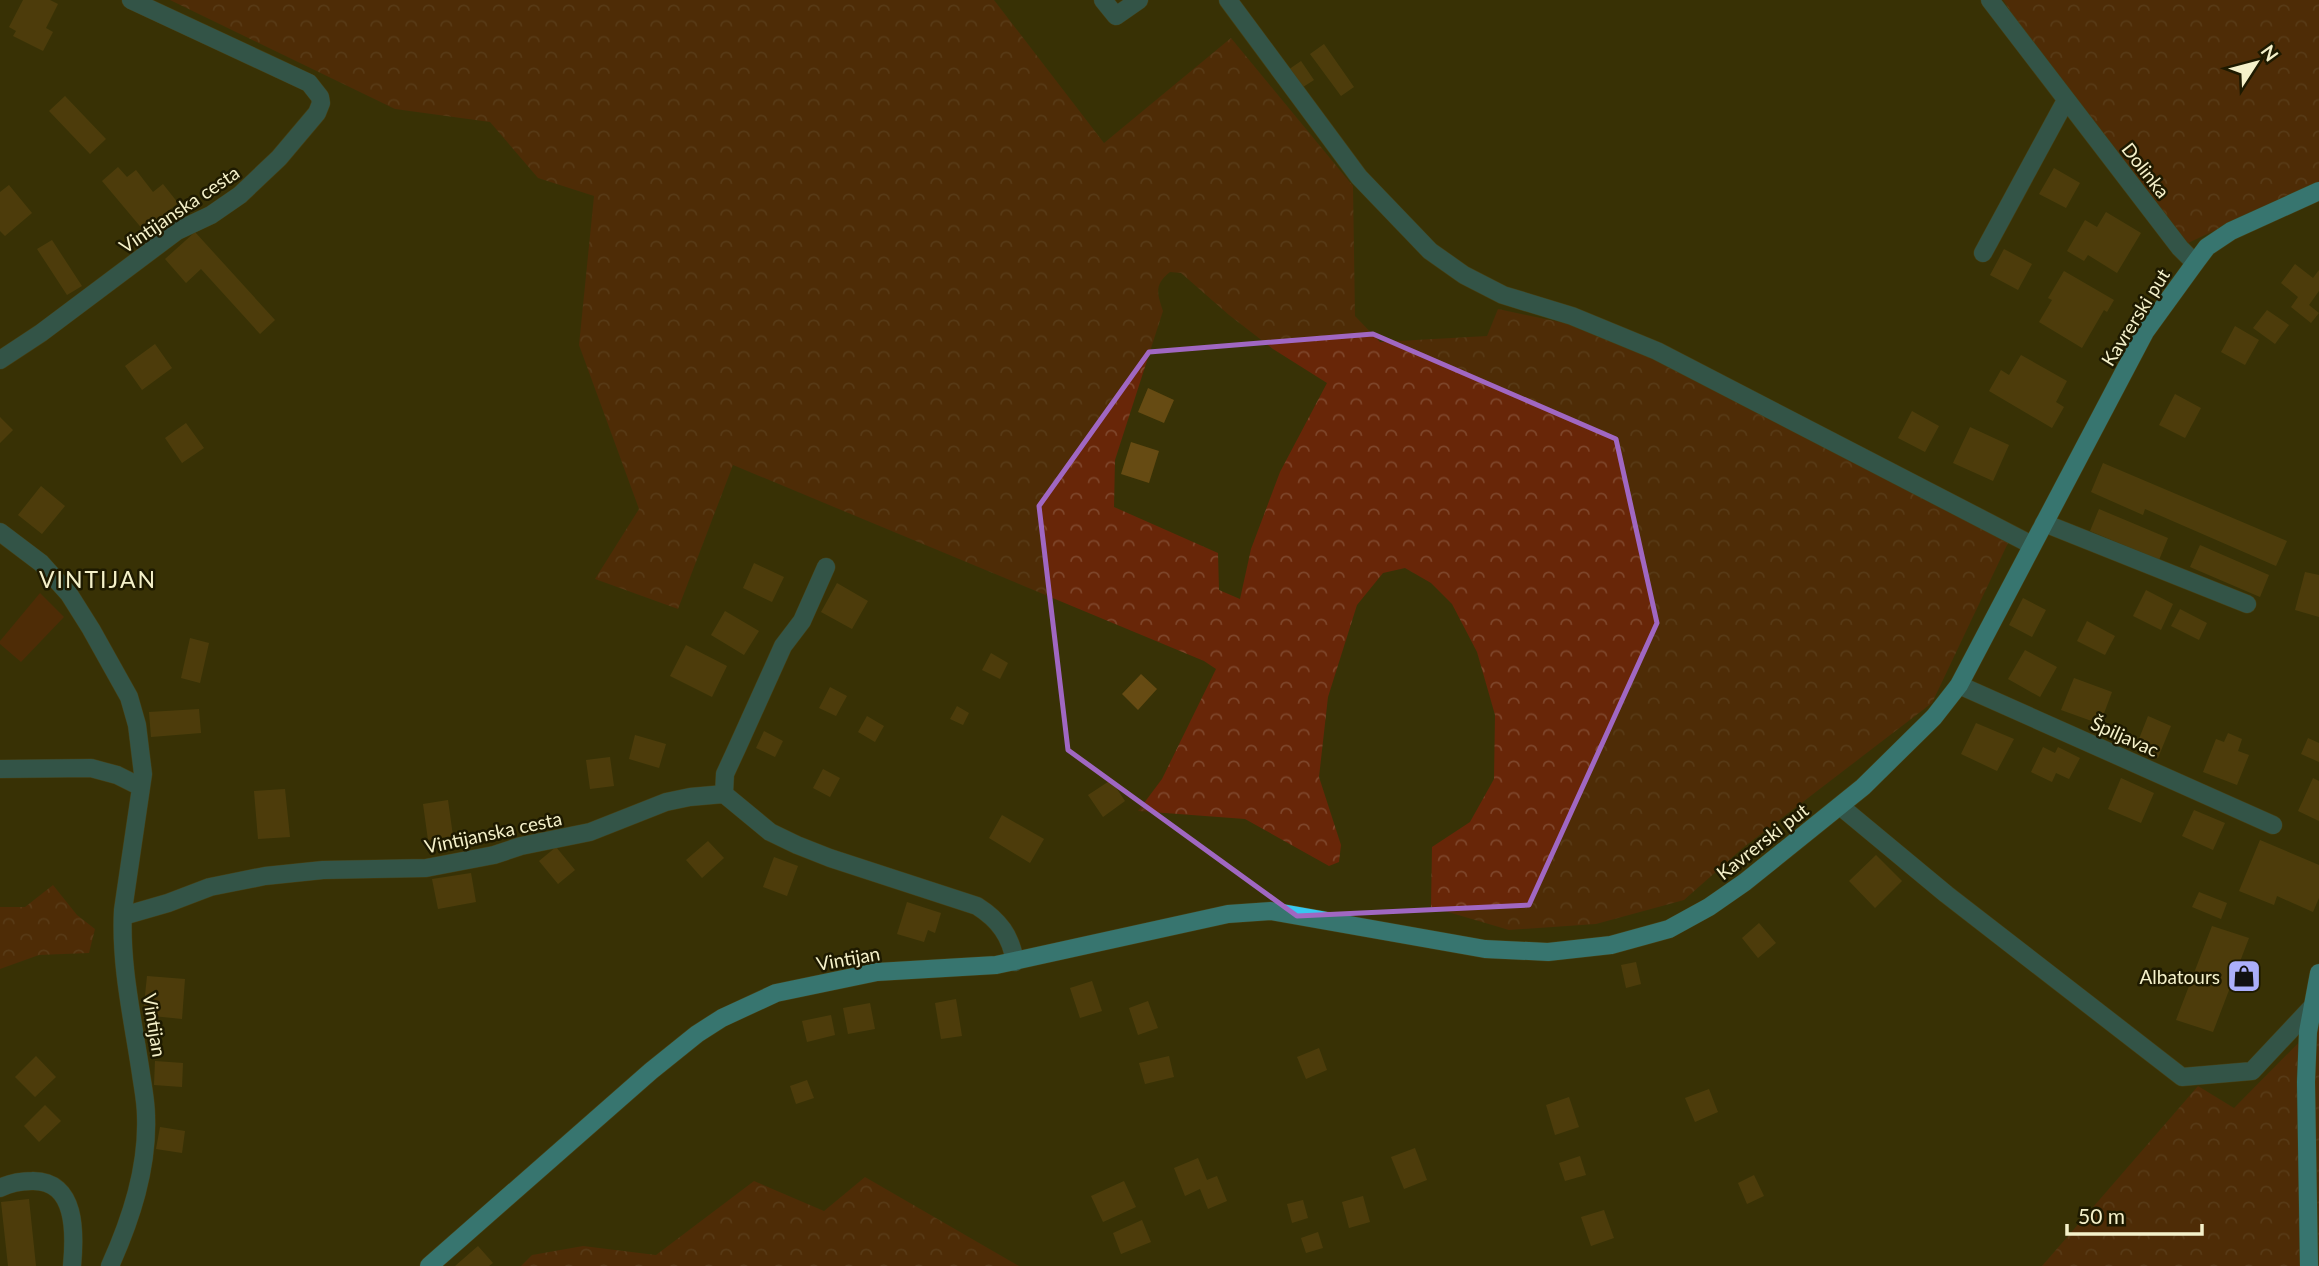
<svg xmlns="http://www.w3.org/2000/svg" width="2319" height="1266" font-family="Lato,sans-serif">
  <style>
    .grass { fill: #682608 }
    .forest { fill: url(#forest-crowns); fill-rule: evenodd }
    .building { fill: #664b13 }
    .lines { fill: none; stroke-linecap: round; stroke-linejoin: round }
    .minor-casing { stroke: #565125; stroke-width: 19 }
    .major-casing { stroke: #565125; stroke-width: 19 }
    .minor { stroke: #2d7f98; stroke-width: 18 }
    .major { stroke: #37c8f0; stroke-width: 18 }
    .marked { fill: none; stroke: #a067c2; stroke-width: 5; stroke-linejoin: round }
    .labels { text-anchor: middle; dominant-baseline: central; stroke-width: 5; stroke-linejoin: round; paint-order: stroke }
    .street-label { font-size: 19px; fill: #f5f1ca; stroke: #1e1a00 }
    .poi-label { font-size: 19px; fill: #f5f1ca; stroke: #1e1a00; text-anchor: end }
    .quarter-label { font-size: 23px; letter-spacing: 2px; fill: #f5f1ca; stroke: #1e1a00 }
  </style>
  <defs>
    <pattern id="forest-crowns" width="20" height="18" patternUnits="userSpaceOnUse" patternTransform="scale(1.75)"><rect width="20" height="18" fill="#682608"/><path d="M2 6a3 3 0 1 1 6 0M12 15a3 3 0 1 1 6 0" fill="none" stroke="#7e462b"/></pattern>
  </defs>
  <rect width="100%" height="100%" fill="#383206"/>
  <path class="grass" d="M40 593 64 617 21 662 0 644V641Z"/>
  <path class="forest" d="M170 0H994L1104 143 1231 38 1353 186 1355 316 1380 342 1487 336 1498 309 1593 329 1806 434 2008 543 1932 703 1744 847 1684 900 1596 924 1509 930 1431 907 1432 847 1470 822 1494 779 1495 715 1477 652 1452 604 1431 583 1405 568 1383 573 1357 605 1328 697 1319 777 1341 845 1339 862 1329 866 1245 819 1138 811 1162 779 1216 669 1204 661 733 465 678 609 595 579 639 509 579 345 594 196 538 178 490 122 395 109ZM1170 272 1181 273 1229 315 1273 349 1327 383 1280 472 1251 549 1240 599 1219 590 1218 553 1114 507 1115 460 1163 311C1157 293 1154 285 1170 272Z
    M2003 0H2319V182L2188 243 2015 18Z
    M53 885 77 915 95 929 89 953 39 955 0 969V907H25Z
    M2319 1022V1266H2042L2198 1086 2234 1108Z
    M865 1177 1019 1266H521L532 1255 583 1246 656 1255 754 1181 824 1211Z"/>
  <path class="building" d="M23 0H50L58 4 46 28 53 32 43 51 13 36 16 31 9 27Z
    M1324 44 1354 87 1341 96 1310 54Z
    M1301 61 1314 80 1300 89 1288 70Z
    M65 96 106 139 90 154 49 111Z
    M118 167 127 177 136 170 153 192 163 184 178 203 144 231 102 181Z
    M2054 168 2080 183 2066 208 2039 194Z
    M9 185 32 213 5 236 0 231V192Z
    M2106 212 2141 233 2117 273 2088 255 2084 261 2067 251 2085 220 2097 227Z
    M195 232 275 320 260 334 201 269 186 283 165 259Z
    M52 240 82 286 67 295 37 249Z
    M2004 249 2032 264 2018 290 1990 275Z
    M2295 264 2313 278 2319 270V291L2309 305 2319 313 2311 323 2291 307 2298 297 2281 283Z
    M2064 271 2114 300 2107 312 2104 310 2082 348 2039 322 2052 300 2048 298Z
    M2267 310 2289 325 2275 344 2253 328Z
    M2235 326 2259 340 2245 365 2221 352Z
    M155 344 172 368 142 390 125 366Z
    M2021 355 2067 381 2056 402 2064 407 2052 428 1989 391 2001 370 2009 375Z
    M1148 388 1174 400 1164 423 1138 412Z
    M2175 394 2201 408 2185 438 2159 425Z
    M1912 411 1939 426 1925 452 1898 438Z
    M0 417 13 430 0 443Z
    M186 423 204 448 182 463 165 438Z
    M1970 427 2009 445 1993 481 1953 463Z
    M1131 442 1159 451 1149 483 1121 474Z
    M2103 463 2287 541 2276 566 2145 509 2143 515 2091 492Z
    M41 486 65 506 42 534 18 515Z
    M2099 509 2168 538 2159 560 2090 531Z
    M2200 545 2269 575 2260 597 2190 567Z
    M754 563 784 577 772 602 743 588Z
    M2305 572 2319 575V617L2295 610Z
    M837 583 868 601 852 629 821 612Z
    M2146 590 2173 604 2161 630 2133 616Z
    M2023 598 2046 610 2032 637 2009 625Z
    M2180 609 2207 623 2199 640 2171 626Z
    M725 611 759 631 744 655 711 635Z
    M2087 621 2115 636 2105 655 2077 641Z
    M190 638 209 643 200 683 181 678Z
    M686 645 727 666 712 697 670 676Z
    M2025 650 2057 667 2040 697 2008 679Z
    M991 653 1008 663 1000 679 982 670Z
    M1141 674 1157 689 1138 710 1122 694Z
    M2074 678 2112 692 2100 724 2061 710Z
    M830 687 847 696 836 716 819 708Z
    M957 706 969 713 963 725 950 719Z
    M199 709 201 733 151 737 149 712Z
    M867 716 884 726 875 742 858 732Z
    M2148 716 2171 726 2158 758 2135 749Z
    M1976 723 2014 739 1997 771 1961 754Z
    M764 731 783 741 775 757 756 748Z
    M2228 733 2242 739 2238 751 2249 755 2237 785 2203 772 2216 739 2224 742Z
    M635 735 666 744 659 768 629 759Z
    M2308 738 2319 743V762L2301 754Z
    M2043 747 2055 753 2058 747 2080 758 2069 779 2056 773 2052 782 2031 772Z
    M610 757 614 786 590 789 586 760Z
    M823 769 840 778 830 797 813 788Z
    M2121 778 2154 793 2141 823 2108 809Z
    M2313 778 2319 781V821L2298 811Z
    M1111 780 1125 801 1103 817 1088 795Z
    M285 789 290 837 258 839 254 791Z
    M448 800 453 836 428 840 423 804Z
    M2194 810 2225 823 2213 850 2182 836Z
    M1002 815 1044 839 1030 863 989 838Z
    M2260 840 2319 865V898L2313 912 2277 896 2274 905 2239 891Z
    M708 841 724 858 702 878 686 860Z
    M556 847 575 870 558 884 539 861Z
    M1876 855 1902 881 1875 908 1849 881Z
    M774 857 798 866 787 896 763 887Z
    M471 873 476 902 438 909 432 879Z
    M2199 892 2227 903 2221 919 2192 907Z
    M907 902 941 913 935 933 928 930 924 942 897 934Z
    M1759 923 1776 943 1758 958 1742 938Z
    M2212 926 2249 938 2213 1032 2176 1020Z
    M1636 962 1641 984 1626 988 1621 965Z
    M147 976 185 979 182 1019 143 1015Z
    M1092 981 1102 1011 1080 1018 1070 988Z
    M956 999 962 1036 941 1039 935 1003Z
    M1148 1001 1158 1028 1138 1035 1129 1008Z
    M870 1003 875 1029 848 1034 843 1008Z
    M831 1015 835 1035 807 1042 802 1021Z
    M1319 1048 1327 1070 1306 1079 1297 1057Z
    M36 1056 56 1077 35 1097 15 1077Z
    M1169 1056 1174 1077 1145 1084 1139 1063Z
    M155 1061 183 1063 182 1087 154 1085Z
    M807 1080 814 1098 796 1104 790 1086Z
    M1709 1089 1718 1112 1695 1122 1685 1098Z
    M1569 1097 1579 1127 1555 1135 1546 1105Z
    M45 1105 61 1121 39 1142 24 1126Z
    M160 1127 185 1131 182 1153 156 1149Z
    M1415 1148 1427 1180 1404 1189 1391 1157Z
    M1580 1156 1586 1175 1565 1181 1559 1163Z
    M1198 1158 1207 1180 1217 1176 1227 1201 1208 1209 1200 1189 1185 1196 1174 1168Z
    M1754 1175 1764 1196 1747 1204 1738 1183Z
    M1124 1181 1136 1207 1103 1222 1091 1196Z
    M1363 1196 1370 1222 1349 1228 1342 1202Z
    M29 1199 36 1266H8L1 1202Z
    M1303 1200 1308 1218 1292 1223 1287 1204Z
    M1604 1210 1614 1238 1591 1246 1581 1217Z
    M1142 1220 1151 1242 1121 1254 1113 1233Z
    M1318 1232 1323 1248 1306 1253 1301 1238Z
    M478 1246 493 1263 489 1266H455Z"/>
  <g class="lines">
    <g class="minor-casing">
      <path id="minor" d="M1103 0 1116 16 1139 0
        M1228 0 1359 177 1430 251 1464 275 1503 295 1572 316 1657 351 2032 545
        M1990 0 2180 248 2195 263
        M1983 253 2066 100
        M0 360 41 333 177 231 211 215 240 195 279 158 317 113 321 103 320 97 309 83 131 0
        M2044 523 2247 604
        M0 532 41 563 69 594 91 629 129 697 137 725 143 774 123 910C120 965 133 1020 141 1074 143 1088 146 1102 146 1116 148 1168 131 1219 110 1266
        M826 567 802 621 783 646 737 748 725 774 724 794 770 832 797 845 830 858 977 906C999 920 1011 936 1015 962
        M1959 685 2273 825
        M0 769 91 768 117 775 141 787
        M1840 806 1946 894 2182 1077 2252 1071 2313 1006
        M123 916 168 903 210 887 265 876 323 870 426 868 494 855 521 846 590 832 666 802 690 797 724 794
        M0 1188C10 1183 20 1181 32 1181 77 1180 75 1234 72 1266"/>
    </g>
    <g class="major-casing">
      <path id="major" d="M429 1266 651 1071 697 1034 722 1018 776 993 877 972 996 965 1228 914 1271 911 1485 949 1548 952 1611 945 1669 929 1709 907 1745 882 1863 787 1934 717 1959 685 2145 332 2195 263 2207 247 2231 231 2319 191
        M2309 1266 2306 1082 2308 1032 2319 973"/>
    </g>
    <use href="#minor" class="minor"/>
    <use href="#major" class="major"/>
  </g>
  <path d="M0 0H2319V1266H0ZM1373 334 1616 439 1657 623 1529 905 1297 916 1068 750 1039 506 1149 352Z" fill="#383206" fill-opacity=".55" fill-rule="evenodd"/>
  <path class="marked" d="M1373 334 1616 439 1657 623 1529 905 1297 916 1068 750 1039 506 1149 352Z"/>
  <defs>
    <g id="shop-square" transform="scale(1.75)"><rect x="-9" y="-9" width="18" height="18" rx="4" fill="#abaffb" stroke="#1e1a00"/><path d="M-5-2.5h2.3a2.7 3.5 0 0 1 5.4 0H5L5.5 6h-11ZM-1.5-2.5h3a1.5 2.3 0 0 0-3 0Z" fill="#111"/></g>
  </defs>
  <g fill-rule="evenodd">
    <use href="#shop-square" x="2244" y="976"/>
  </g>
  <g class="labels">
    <g class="street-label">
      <text transform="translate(2146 170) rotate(52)">Dolinka</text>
      <text transform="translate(179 209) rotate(-34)">Vintijanska cesta</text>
      <text transform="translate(2135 317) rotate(-58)">Kavrerski put</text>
      <text transform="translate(2125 736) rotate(24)">Špiljavac</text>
      <text transform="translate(493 832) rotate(-12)">Vintijanska cesta</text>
      <text transform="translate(1762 841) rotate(-38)">Kavrerski put</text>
      <text transform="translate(848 958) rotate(-10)">Vintijan</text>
      <text transform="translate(155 1025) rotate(81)">Vintijan</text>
    </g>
    <g class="poi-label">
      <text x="2220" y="976">Albatours</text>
    </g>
    <g class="quarter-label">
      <text x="98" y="579">VINTIJAN</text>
    </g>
  </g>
  <g transform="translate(2256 63) rotate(54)" stroke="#1e1a00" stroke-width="5" paint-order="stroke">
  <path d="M0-5L12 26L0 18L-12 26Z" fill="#f5f1ca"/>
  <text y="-10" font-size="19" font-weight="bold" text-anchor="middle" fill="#f5f1ca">N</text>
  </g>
  <path d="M2067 1224v10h135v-10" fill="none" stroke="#f5f1ca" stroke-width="3.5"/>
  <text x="2078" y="1224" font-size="21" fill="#f5f1ca" stroke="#1e1a00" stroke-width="5" paint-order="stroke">50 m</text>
</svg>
